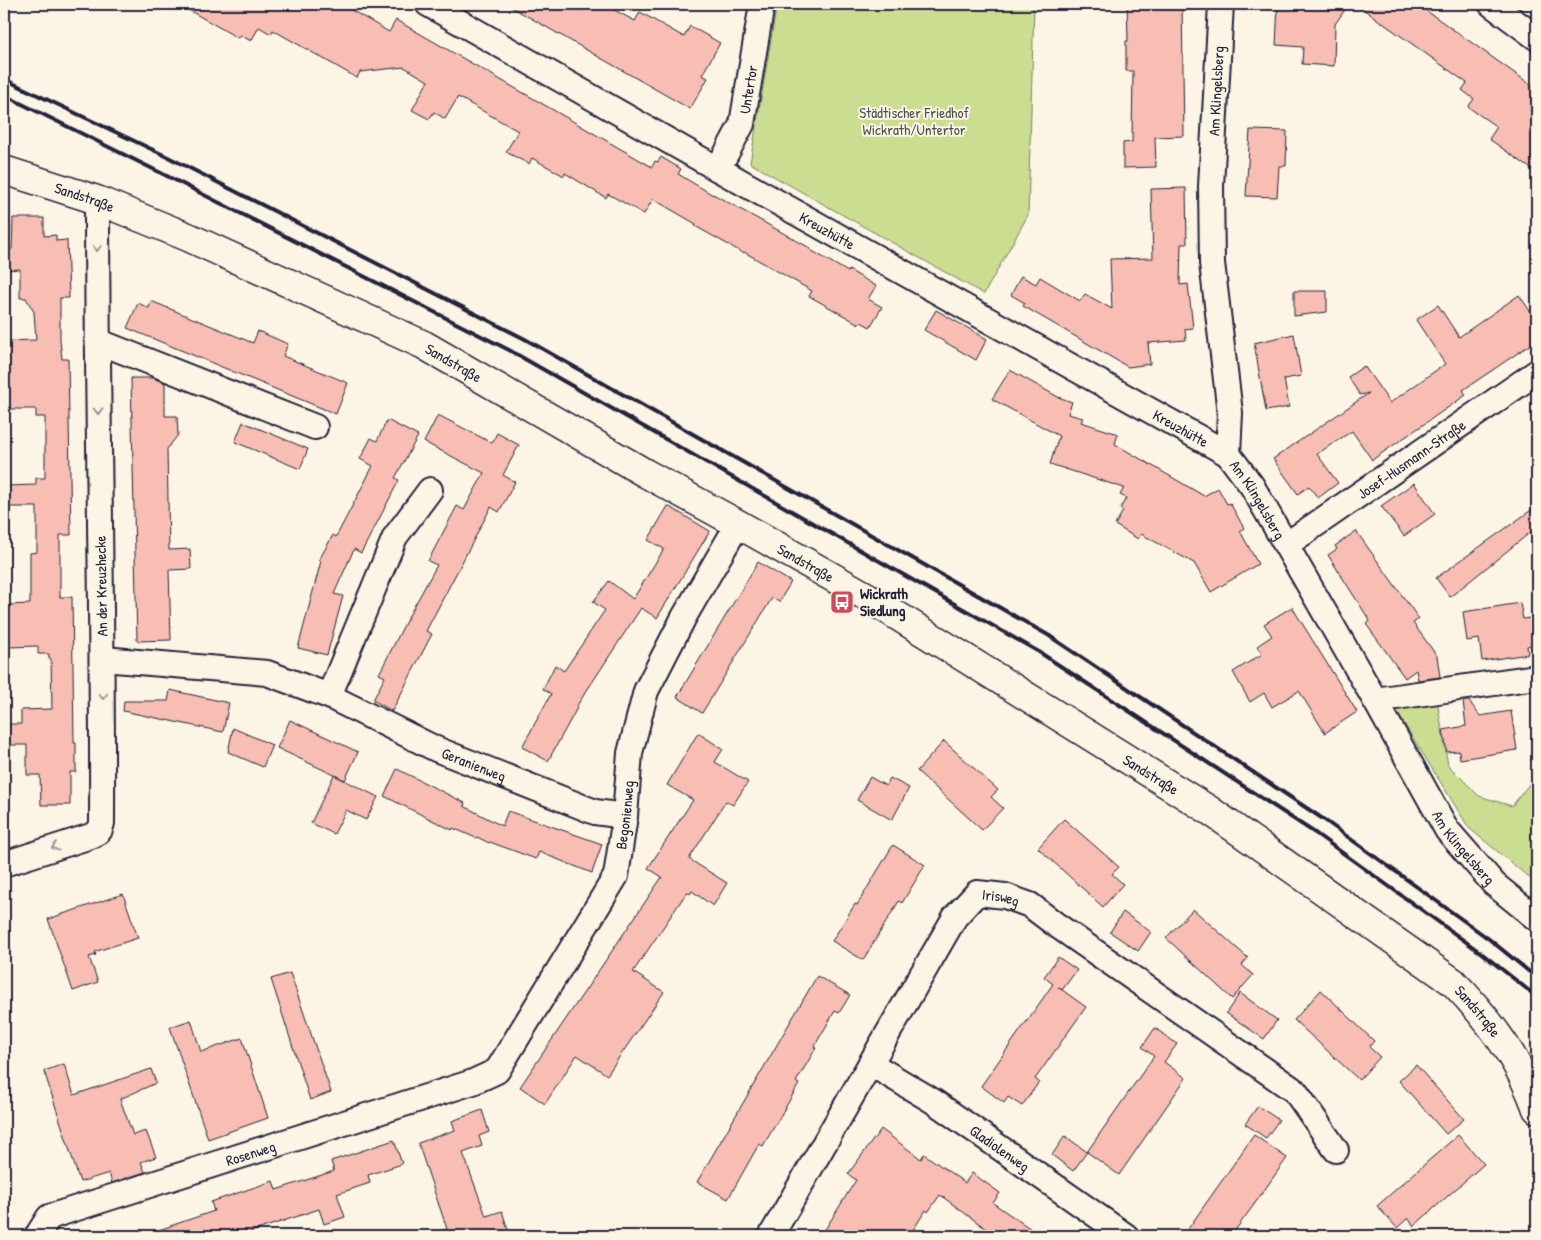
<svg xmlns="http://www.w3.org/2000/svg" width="1541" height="1240" font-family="'Patrick Hand',sans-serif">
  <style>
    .green { fill: #cbdd91; stroke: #768066 }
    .building { fill: #f8bdb3; stroke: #22223b }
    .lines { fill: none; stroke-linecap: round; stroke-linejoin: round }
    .minor-casing { stroke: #22223b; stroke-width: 28 }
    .secondary-casing { stroke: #22223b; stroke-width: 31 }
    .minor { stroke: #fcf5e5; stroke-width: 24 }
    .secondary { stroke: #fcf5e5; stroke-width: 28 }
    .rail { stroke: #22223b; stroke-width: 4 }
    .oneway { stroke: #9a9698 }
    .labels { text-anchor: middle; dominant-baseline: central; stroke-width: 4; stroke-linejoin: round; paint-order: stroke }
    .street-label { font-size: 15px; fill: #22223b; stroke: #fcf5e5 }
    .park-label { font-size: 15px; fill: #4c5150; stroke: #fcf5e5 }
    .poi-label { font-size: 15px; font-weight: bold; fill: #22223b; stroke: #fcf5e5; text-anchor: start }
  </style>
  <rect width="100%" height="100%" fill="#fcf5e5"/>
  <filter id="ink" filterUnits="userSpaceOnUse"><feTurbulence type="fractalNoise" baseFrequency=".02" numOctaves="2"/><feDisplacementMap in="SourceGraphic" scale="10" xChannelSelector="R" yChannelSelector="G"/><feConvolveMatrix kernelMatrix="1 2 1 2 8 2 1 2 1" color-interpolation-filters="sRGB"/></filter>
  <g filter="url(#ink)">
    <path class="green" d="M777 4H1034L1028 215 984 294 750 163Z
      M1437 700 1448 765 1479 796 1512 806 1537 774V884L1469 828 1395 709Z"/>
    <path class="building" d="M178 4H341L389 32 396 20 555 111 652 167 655 161 658 162 661 157 681 169 678 174 713 195V194L810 248 809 249 848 272 849 270 876 286 868 299 882 307 870 327 861 322 859 324 809 296 812 291 744 252 743 253 695 226 696 224 653 199 644 214 608 194 606 198 565 173 564 176 532 158 529 164 506 152 518 131 458 97 445 119 434 112 429 119 412 110 428 81 404 67 360 72 357 78 273 30 271 34 259 27 251 41 240 35 238 38Z
      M506 4H603L635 21 640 12 684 37 690 26 720 43 702 75 708 78 690 109Z
      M1127 4H1182L1184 136 1155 137 1156 167 1123 168V143L1132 142 1133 71H1126V41H1128Z
      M1278 4H1349L1335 24 1334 66 1302 64 1303 47 1276 45Z
      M1356 4H1417L1537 89V173L1489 139 1497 127 1468 107 1474 99 1462 90 1467 83Z
      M1250 130 1287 131 1286 166H1279L1277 197 1246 196Z
      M1186 188 1187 244H1181L1180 285 1188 284 1193 328 1185 329 1186 340 1148 343 1150 364 1128 367 1023 306 1025 303 1011 295 1021 276 1036 284 1040 277 1080 301 1085 294 1112 309 1110 259 1153 258 1151 189Z
      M13 218H44V236L56 235V241L67 240 69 298H60V340L62 359H68L71 535H60V597H72L74 743H76V772H70V805H41L40 775H27V745H8V724H21V710L52 709 51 659H49V654H38V646L7 647V605L30 604V553L37 552V507H5V486L36 485V478H45V417H36V409H4L5 341 36 340 34 312 26 298H20V269L4 270V249H12Z
      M1294 291H1327V312L1294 316Z
      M1519 295 1537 321V340L1463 390 1466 395 1372 460 1352 431 1317 454 1338 483 1318 498 1309 486 1298 494 1273 459 1369 393 1360 395 1348 377 1364 366 1390 403 1445 364 1416 320 1438 305 1459 337Z
      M151 301 253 343 258 331 288 344 283 356 348 383 336 414 127 328 138 303 149 308Z
      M936 310 987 339 976 360 924 330Z
      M1294 334 1301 376 1284 379 1289 407 1266 411 1254 343Z
      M1010 370 1058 397 1072 402 1068 414 1083 418 1081 422 1118 434 1115 444 1204 496 1218 488 1227 504 1230 503 1244 528 1240 531 1258 564 1211 592 1194 563 1141 534 1138 539 1115 525 1123 511 1120 509 1126 498 1120 495 1124 488 1050 464 1059 436 992 399Z
      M131 378H153L165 383V416H177L178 435 167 449 169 550 190 549 191 569 169 570 171 640 137 641Z
      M438 415 492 443 497 433 519 445 503 475 515 482 499 512 491 507 426 631 432 634 392 711 373 700 385 677 379 674 406 621 437 565 428 561 457 506 464 510 484 473 424 442Z
      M387 420 418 436 395 478 399 480 377 523 361 553 354 549 334 594 343 596 327 655 298 648 321 561 319 560 333 535 336 537 373 466 360 459 371 438 377 441Z
      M243 422 308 449 300 469 235 442Z
      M1414 483 1435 514 1404 536 1381 506Z
      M668 506 710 531 657 618 641 608 576 707 577 708 548 761 522 747 551 694 543 689 555 665 564 671 605 610 593 602 609 581 633 599 664 549 648 540Z
      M1537 506V527L1450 597 1436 578Z
      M1356 531 1419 619 1413 623 1437 656 1440 677 1418 680 1416 670 1405 678 1366 624 1370 621 1328 555 1337 549 1335 546Z
      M758 562 791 582 779 602 772 598 702 713 677 697Z
      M1520 603 1523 619 1537 617V644L1527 646 1528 654 1482 661 1479 639 1467 641 1463 612Z
      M1292 607 1357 712 1325 733 1299 691 1272 707 1264 693 1250 702 1233 672 1262 654 1257 646 1272 636 1264 624Z
      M170 690 229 703 223 732 123 711 124 701H168Z
      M1463 701H1469L1480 716 1511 711 1517 750 1460 759 1459 751 1447 752 1443 730 1466 726Z
      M290 720 358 752 345 780 277 748Z
      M233 728 272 745 263 767 228 752Z
      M698 733 723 749 715 762 748 782 733 805 726 801 689 859 727 883 713 906 692 891 690 894 687 892 633 972 664 992 607 1075 577 1055 545 1104 520 1087 662 877 648 868 693 800 667 785Z
      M944 741 998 790 991 797 1003 808 982 830 917 771Z
      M397 769 465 803 464 806 502 826 508 811 602 844 592 873 539 852 536 859 490 842 489 843 477 837 476 838 453 828 452 830 384 796Z
      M334 775 378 797 366 820 346 810 334 834 311 823Z
      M870 777 886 786 890 778 909 788 892 820 857 800Z
      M1064 819 1119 867 1112 874 1123 884 1103 907 1038 848Z
      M893 845 925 865 902 903 899 901 863 960 832 941 855 904 857 905Z
      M123 894 138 938 97 951 95 952 96 955 89 957 98 982 73 991 48 919Z
      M1193 909 1248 958 1242 965 1253 975 1232 999 1166 938Z
      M1123 912 1151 932 1138 951 1110 932Z
      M1058 957 1077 970 1062 990 1058 987 1086 1007 1035 1079 1039 1082 1022 1106 1008 1097 1004 1103 981 1086 1053 984 1044 977Z
      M290 973 331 1092 310 1100 271 979Z
      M817 976 850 995 839 1013 835 1011 814 1047 816 1048 796 1082 799 1084 763 1146 759 1144 728 1199 697 1182Z
      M1321 990 1374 1041 1369 1047 1380 1057 1359 1080 1294 1020Z
      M1240 993 1277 1020 1264 1039 1226 1013Z
      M191 1020 201 1052 242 1038 268 1118 208 1139 170 1027Z
      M1155 1028 1177 1044 1164 1062 1186 1078 1119 1175 1087 1152 1073 1171 1052 1155 1065 1136 1087 1152 1154 1056 1142 1047Z
      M64 1064 74 1095 151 1069 156 1083 120 1099 133 1135 146 1131 156 1157 141 1162 145 1172 112 1183 109 1173 80 1182 44 1071Z
      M1416 1065 1464 1119 1446 1134 1399 1081Z
      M1258 1106 1279 1120 1266 1138 1245 1124Z
      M482 1110 489 1132 479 1136 482 1146 463 1153 486 1216 502 1211 510 1236H438L437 1232 447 1229 418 1143 455 1130 452 1121Z
      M881 1129 921 1159 924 1154 965 1183 972 1173 1000 1193 993 1203 1041 1236H996L940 1195 928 1212 926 1210 909 1236H821L856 1180 848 1174Z
      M1254 1135 1287 1158 1253 1206 1231 1236H1183Z
      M1458 1135 1484 1164 1414 1226 1408 1218 1397 1228 1377 1206Z
      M394 1140 402 1164 368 1175 370 1183 337 1194 345 1217 324 1224 319 1209 239 1236H150V1233L214 1211 211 1202 273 1181 276 1190 334 1171 331 1161Z"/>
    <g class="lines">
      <g class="minor-casing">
        <g id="minor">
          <path id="s1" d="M428 4 718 169 1228 454"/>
          <path id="s2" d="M1221 4 1211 186 1212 263 1230 413 1228 454 1252 486 1375 700 1447 830 1494 884 1537 919"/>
          <path d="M1491 4 1537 38"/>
          <path id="s3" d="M718 169 742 124 762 4"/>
          <path d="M97 341 315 427"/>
          <path id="s4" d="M1286 545 1537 372"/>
          <path id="s5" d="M103 659 267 673 329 696 436 749 595 812 625 816"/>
          <path d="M329 696 395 537 430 490"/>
          <path d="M1375 700 1537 677"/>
          <path d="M4 864 94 835 100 830 102 823C103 615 97 407 97 200"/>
          <path id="s6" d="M871 1064 933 1101 1126 1236"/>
          <path id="s7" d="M37 1236 49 1217 473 1082 497 1071 616 876 625 816 630 753 646 691 684 617 738 524"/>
          <path id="s8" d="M771 1236 955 917 977 893 1005 896 1030 905 1055 924 1295 1091 1336 1150"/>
        </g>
      </g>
      <g class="secondary-casing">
        <g id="secondary">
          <path id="s9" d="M4 170 97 200 188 237 424 345 645 473 738 524 864 595 1209 810 1453 982C1489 1019 1520 1060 1537 1109"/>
        </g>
      </g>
      <use href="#minor" class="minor"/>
      <use href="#secondary" class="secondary"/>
      <path class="rail" d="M4 79 168 157 525 339 1048 635 1323 819 1489 939 1537 978
        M4 95 161 173 509 350 1039 652 1315 833 1480 952 1537 997"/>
    </g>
    <defs><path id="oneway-chevron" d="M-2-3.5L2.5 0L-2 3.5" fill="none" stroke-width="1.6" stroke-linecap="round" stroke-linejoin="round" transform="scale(1.25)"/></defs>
    <g class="oneway">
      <use href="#oneway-chevron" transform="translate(97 248) rotate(90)"/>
      <use href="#oneway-chevron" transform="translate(98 411) rotate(89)"/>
      <use href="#oneway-chevron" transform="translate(103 696) rotate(90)"/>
      <use href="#oneway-chevron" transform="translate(55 847) rotate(162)"/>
    </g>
  </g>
  <defs>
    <g id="bus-square" transform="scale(1.25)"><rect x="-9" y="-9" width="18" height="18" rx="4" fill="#d1495b" stroke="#fcf5e5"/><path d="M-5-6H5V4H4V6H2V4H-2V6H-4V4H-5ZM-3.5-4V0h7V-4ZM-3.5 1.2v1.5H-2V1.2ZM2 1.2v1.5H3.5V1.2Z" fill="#fff"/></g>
  </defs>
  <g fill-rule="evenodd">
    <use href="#bus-square" x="842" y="602"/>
  </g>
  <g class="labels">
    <g class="street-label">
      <text stroke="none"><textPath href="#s3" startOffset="86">Untertor</textPath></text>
      <text transform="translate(1216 91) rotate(-87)">Am Klingelsberg</text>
      <text stroke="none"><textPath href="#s9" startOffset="85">Sandstraße</textPath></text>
      <text stroke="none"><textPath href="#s1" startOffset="459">Kreuzhütte</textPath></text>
      <text stroke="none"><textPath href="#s9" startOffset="490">Sandstraße</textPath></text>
      <text stroke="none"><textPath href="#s1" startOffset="864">Kreuzhütte</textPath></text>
      <text stroke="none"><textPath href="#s4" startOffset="152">Josef-Husmann-Straße</textPath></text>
      <text stroke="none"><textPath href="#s2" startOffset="506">Am Klingelsberg</textPath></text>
      <text stroke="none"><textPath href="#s9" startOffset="895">Sandstraße</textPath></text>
      <text transform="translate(101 586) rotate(-91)">An der Kreuzhecke</text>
      <text stroke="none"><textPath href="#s5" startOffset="391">Geranienweg</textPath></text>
      <text stroke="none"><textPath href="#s9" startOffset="1300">Sandstraße</textPath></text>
      <text stroke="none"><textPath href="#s7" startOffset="784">Begonienweg</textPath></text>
      <text stroke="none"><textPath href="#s2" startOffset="911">Am Klingelsberg</textPath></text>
      <text stroke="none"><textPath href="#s8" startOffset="425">Irisweg</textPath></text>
      <text stroke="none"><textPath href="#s9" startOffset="1705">Sandstraße</textPath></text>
      <text stroke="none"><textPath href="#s6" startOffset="154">Gladiolenweg</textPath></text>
      <text stroke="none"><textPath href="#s7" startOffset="234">Rosenweg</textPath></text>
    </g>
    <g class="park-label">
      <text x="914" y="112">Städtischer Friedhof<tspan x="914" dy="17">Wickrath/Untertor</tspan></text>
    </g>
    <g class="poi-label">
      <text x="860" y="593">Wickrath<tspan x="860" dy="17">Siedlung</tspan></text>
    </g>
  </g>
  <rect width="1541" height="1240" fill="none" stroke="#fcf5e5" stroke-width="20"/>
  <rect x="10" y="10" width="1521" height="1220" fill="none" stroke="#22223b" stroke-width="2" filter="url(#ink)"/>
</svg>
